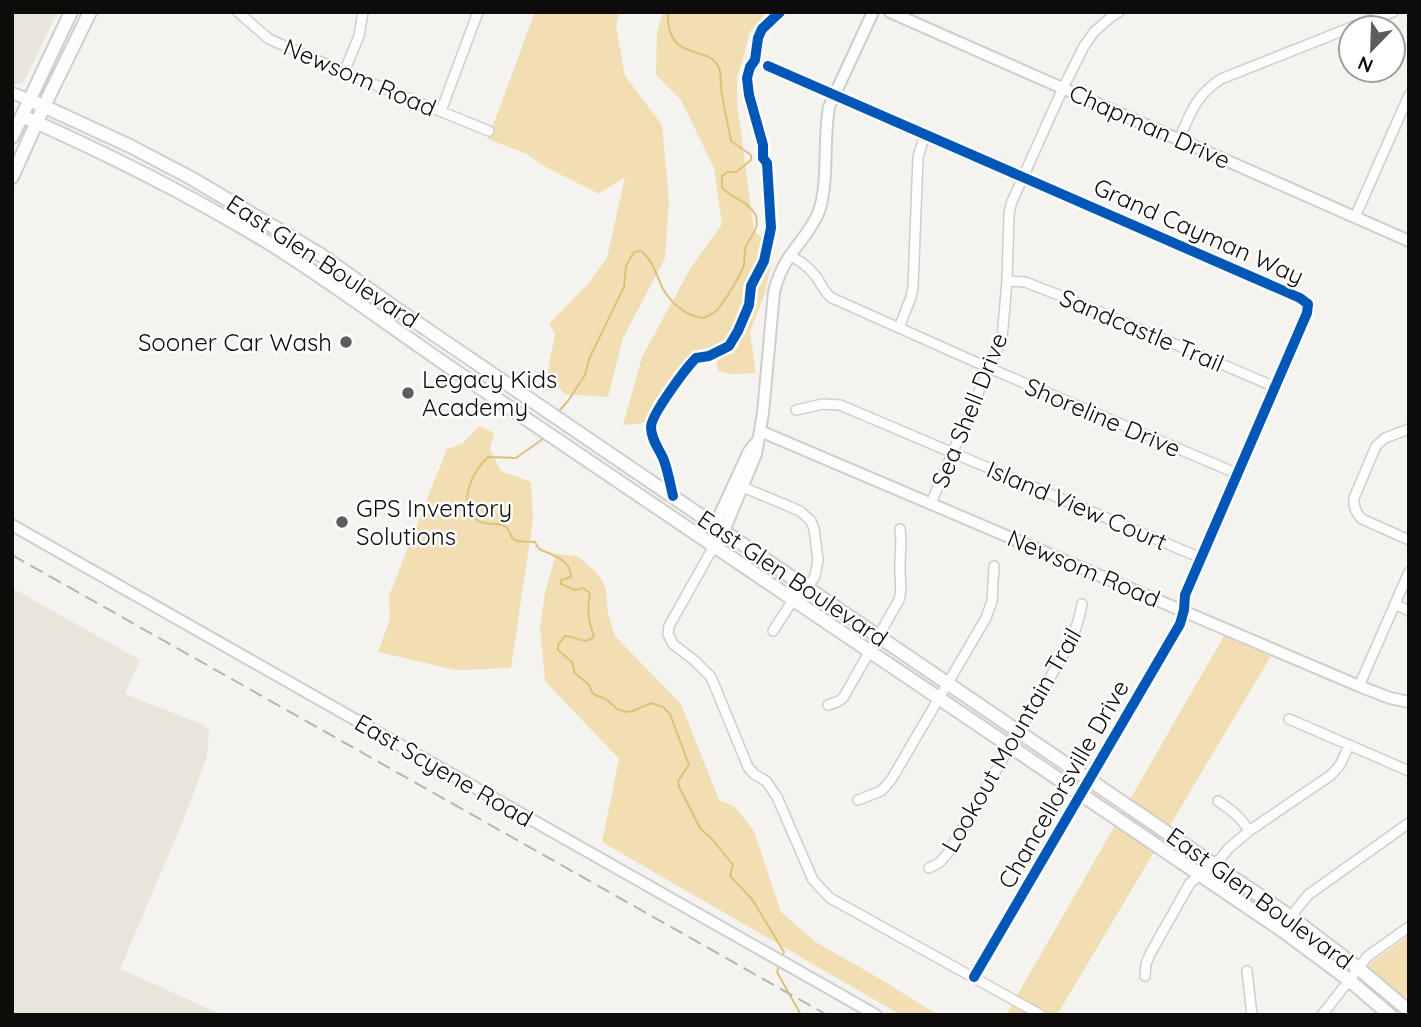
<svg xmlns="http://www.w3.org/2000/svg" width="1421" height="1027" font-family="Quicksand,sans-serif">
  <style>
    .built { fill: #e8e5db }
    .green { fill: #f1deb2 }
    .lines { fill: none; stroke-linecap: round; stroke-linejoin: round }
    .stream { stroke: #dec178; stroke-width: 2 }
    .minor-casing { stroke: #cfcecc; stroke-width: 12 }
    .tertiary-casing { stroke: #cfcecc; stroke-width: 14 }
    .secondary-casing { stroke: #cfcecc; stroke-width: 16 }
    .minor { stroke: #fefdfd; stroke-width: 9 }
    .tertiary { stroke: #fefdfd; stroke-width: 10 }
    .secondary { stroke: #fefdfd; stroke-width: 12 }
    .rail { stroke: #b5b5b4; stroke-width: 2; stroke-dasharray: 14 7; stroke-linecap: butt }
    .cycleway-casing { stroke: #fff; stroke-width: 15 }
    .cycleway { stroke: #0057b8; stroke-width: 10 }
    .poi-dot { fill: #5e5d5a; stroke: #fff; stroke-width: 2.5 }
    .labels { text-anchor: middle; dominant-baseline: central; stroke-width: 5; stroke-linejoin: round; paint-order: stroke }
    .street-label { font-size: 24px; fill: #0d0c0a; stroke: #fff }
    .poi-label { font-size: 24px; fill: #0d0c0a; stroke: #fff; text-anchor: start }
  </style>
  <rect width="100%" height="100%" fill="#f5f3f0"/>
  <path class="built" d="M12 12H57L24 82 12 86Z
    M12 588 140 660 125 694 204 725 209 732 207 756 185 816 120 969 223 1015H12Z"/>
  <path class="green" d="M535 12H619L616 26 625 76 662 125 669 200 665 258 623 338 608 397 565 394 547 375 555 334 549 324 587 285 607 258 625 177 599 194 547 168 527 154 488 139Z
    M663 12H767L749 33 744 56 737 77V103L754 231 775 247 765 293 750 332 756 373 730 374 718 371 714 346 692 352 646 423 623 425 642 357 690 269 722 224 714 168 681 100 656 75 657 33Z
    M479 426 494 433 490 449 501 471 531 482 533 520 511 668 456 670 378 652 390 619 389 596 447 449 462 444Z
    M556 554 577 556 594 570 602 580 606 590 608 614 615 636 681 704 719 800 735 807 754 831 781 912 814 941 882 980 938 1015H901L602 842 619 759 545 681 540 627 545 593Z
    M1224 636 1271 656 1057 1015H1006Z
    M1409 936V1000L1407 995 1402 999 1369 972 1368 967 1374 960Z"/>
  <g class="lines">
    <path class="stream" d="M558 412 568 401 585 375 589 359 624 287 626 266 634 252 641 251C653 260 657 277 663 289 672 304 686 316 703 318 708 316 713 314 717 310 725 301 738 279 743 268 746 260 743 254 746 246 750 237 760 228 756 216 751 203 732 198 722 188V176L727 172H736L751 160V155L731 141C728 123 723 105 721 87 720 80 722 72 718 66 706 44 666 63 668 12
      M544 438 516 458 488 457C473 470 456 504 477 520 485 526 495 522 504 526 511 529 509 535 513 539 518 543 529 541 535 542L539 549C552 555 571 559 571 577L561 580V584L575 590 583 588 590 593C587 609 588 621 594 636 585 646 576 636 565 636L558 645V650L572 662 575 673 589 685 593 694 606 699 617 709 625 712 633 711 651 703 663 707 670 714 689 765 678 781 679 787 700 828 713 840 733 865 730 876 752 899 784 952 782 957
      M779 966 777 972 801 1015"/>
    <g class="minor-casing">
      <path id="minor" d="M238 12 269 39 344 72 489 131
        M768 66 1300 298 1308 304 1307 313 1185 595 1184 610 1180 624 974 977
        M344 72 359 36 363 12
        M441 111 478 12
        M1179 139C1190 114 1196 95 1221 79L1362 23 1393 12
        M1355 217 1409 95
        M790 256C799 260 807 266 814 274 821 282 823 292 832 298L989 368 1238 474
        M1007 281 1025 282 1074 301 1275 387
        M899 328 911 297 913 287 918 157 925 134
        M796 410 823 404 840 405 1201 558
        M1409 429 1385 438 1376 446 1354 498C1353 507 1356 513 1362 519L1409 540
        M738 485 800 511 811 521 814 529 818 560 815 576 808 588 793 600 773 631
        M931 503 1002 338 1007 281 1009 214 1011 204 1063 88 1084 46 1094 32 1111 17 1119 12
        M714 546 669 626 668 634 673 644 695 661 711 677 748 767 754 774 766 781 777 797 813 880 830 898 1041 1015
        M1395 604 1409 611
        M1359 686 1409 572
        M828 705 839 701 843 698 899 600C903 587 899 577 900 564 900 552 902 541 900 529
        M1289 719 1409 771
        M858 800 881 791 891 780 986 618 992 601 994 566
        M1218 801C1231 810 1241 817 1249 831
        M929 868 939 863 948 853 1065 652C1074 636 1079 622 1082 604
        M1283 931 1296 910 1308 895 1409 823
        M1247 971 1252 1015
        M1145 976 1146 964 1150 954 1190 883 1221 858 1228 849 1249 831 1331 775 1340 765 1349 745
        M1322 1015 1368 956 1409 927"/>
    </g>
    <g class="tertiary-casing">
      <path id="tertiary" d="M890 12 1409 241
        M12 93 30 100
        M760 431 1359 686 1390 698 1409 702
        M12 525 876 1015
        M715 533V525L749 451 757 441
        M714 546 724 531 756 454 763 413 774 292C777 279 782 268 789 257 799 242 813 228 819 211 829 182 823 140 829 107L873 12"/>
    </g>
    <g class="secondary-casing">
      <path id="secondary" d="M30 100 130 146 191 178 321 255 391 305 1291 917 1358 968 1409 1011
        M22 116C108 154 192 196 272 245 333 283 391 327 451 368L1283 931 1349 980 1390 1015
        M12 137 71 12
        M12 177 44 106 90 12"/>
    </g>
    <use href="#minor" class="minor"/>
    <use href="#tertiary" class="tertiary"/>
    <use href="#secondary" class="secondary"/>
    <path class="rail" d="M12 555 827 1015"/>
    <g class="cycleway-casing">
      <path id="cycleway" d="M768 66 1300 298 1308 304 1307 313 1185 595 1184 610 1180 624 974 977
        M673 496C670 484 668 470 663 458 659 449 651 439 651 427 651 415 686 368 696 358L709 356 729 346 738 331 749 305 751 286 764 261 771 228 767 163 763 158V145L749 95 747 78 750 67 755 60 758 38 762 29 780 12"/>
    </g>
    <use href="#cycleway" class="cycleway"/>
  </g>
  <g class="poi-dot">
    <circle cx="346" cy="342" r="7"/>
    <circle cx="408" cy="393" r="7"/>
    <circle cx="342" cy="522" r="7"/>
  </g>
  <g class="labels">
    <g class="street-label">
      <text transform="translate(360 77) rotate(23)">Newsom Road</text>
      <text transform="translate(1150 126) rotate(24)">Chapman Drive</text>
      <text transform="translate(1199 231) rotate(24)">Grand Cayman Way</text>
      <text transform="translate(323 261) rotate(33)">East Glen Boulevard</text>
      <text transform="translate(1142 330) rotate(23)">Sandcastle Trail</text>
      <text transform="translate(969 410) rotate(-68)">Sea Shell Drive</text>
      <text transform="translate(1103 417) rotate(23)">Shoreline Drive</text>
      <text transform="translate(1077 505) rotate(23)">Island View Court</text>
      <text transform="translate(1084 568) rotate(23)">Newsom Road</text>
      <text transform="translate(793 578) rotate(34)">East Glen Boulevard</text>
      <text transform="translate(1011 740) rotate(-60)">Lookout Mountain Trail</text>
      <text transform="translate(444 770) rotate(30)">East Scyene Road</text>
      <text transform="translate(1063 784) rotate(-60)">Chancellorsville Drive</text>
      <text transform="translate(1260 898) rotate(36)">East Glen Boulevard</text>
    </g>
    <g class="poi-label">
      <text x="332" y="342" text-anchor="end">Sooner Car Wash</text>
      <text x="422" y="379">Legacy Kids<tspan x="422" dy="28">Academy</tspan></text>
      <text x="356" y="508">GPS Inventory<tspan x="356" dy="28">Solutions</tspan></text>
    </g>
  </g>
  <rect width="1421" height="1027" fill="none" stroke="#0d0c0a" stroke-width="28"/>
  <g transform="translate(1372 49) rotate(203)"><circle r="33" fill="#ffffff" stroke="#9e9e9d" stroke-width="2"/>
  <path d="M0-5L12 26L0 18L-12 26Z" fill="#5e5d5a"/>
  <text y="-10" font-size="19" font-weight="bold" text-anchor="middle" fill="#0d0c0a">N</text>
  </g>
</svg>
